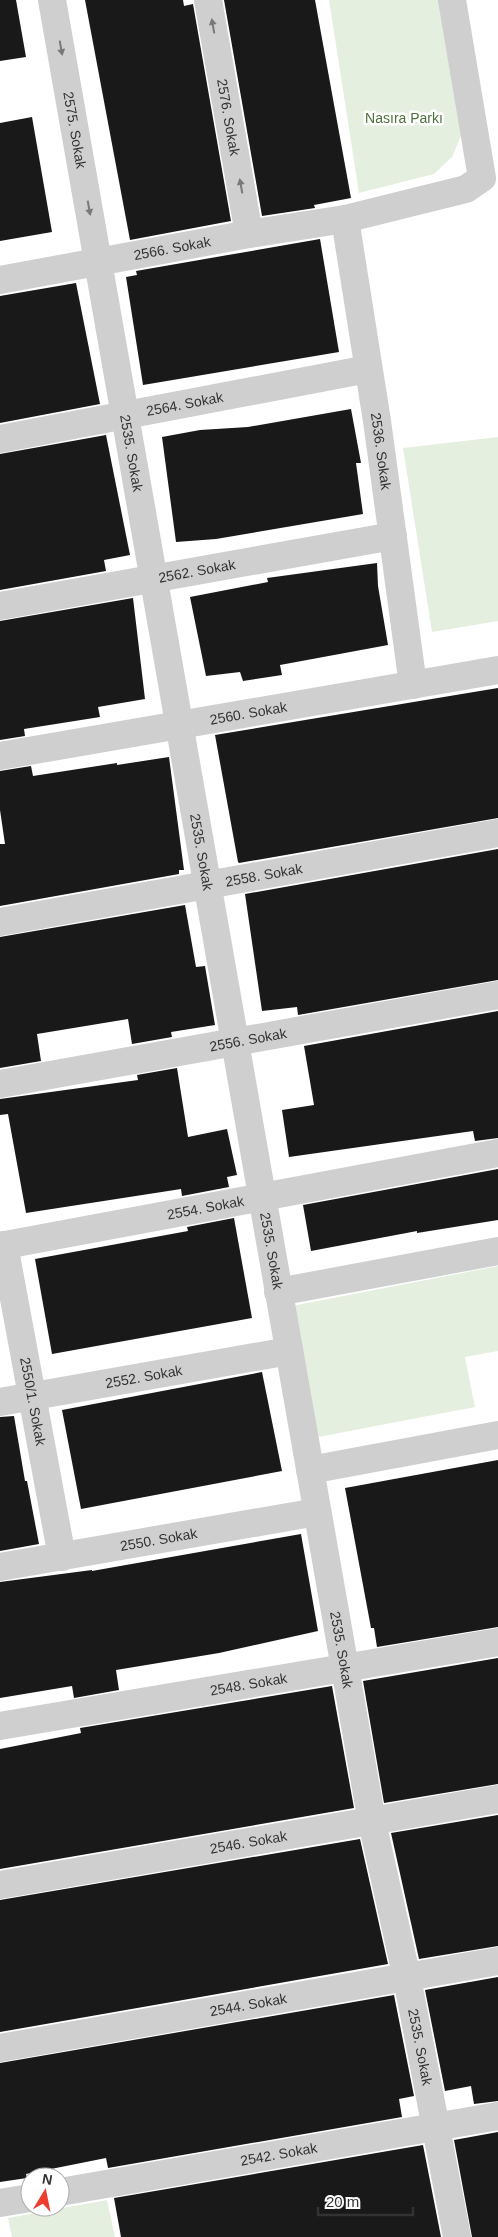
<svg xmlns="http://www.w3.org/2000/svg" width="498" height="2237" font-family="Helvetica,sans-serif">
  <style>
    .green { fill: #e5efe0 }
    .building { fill: #191919 }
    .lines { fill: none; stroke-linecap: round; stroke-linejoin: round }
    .minor { stroke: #cfcfcf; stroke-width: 28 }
    .oneway { fill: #797979 }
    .labels { text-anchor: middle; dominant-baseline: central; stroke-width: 5; stroke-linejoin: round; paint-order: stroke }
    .street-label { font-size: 14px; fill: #323232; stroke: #fff }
    .park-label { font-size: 14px; fill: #4d703c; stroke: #fff }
  </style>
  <rect width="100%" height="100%" fill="#fff"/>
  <path class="green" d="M329 0H441L464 129 452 157 434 174 359 193Z
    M498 437V621L432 632 403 448Z
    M498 1266V1351L465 1357 475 1407 313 1438 287 1307Z
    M107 2200 115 2237H12L8 2218Z"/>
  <path class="building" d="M0 0H16L26 57 0 61Z
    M85 0H183L184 6 193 4 231 221 130 240Z
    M224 0H315L351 198 314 205 315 208 262 216Z
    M32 117 52 232 0 241V123Z
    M320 239 339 352 143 385 126 277 137 275 136 271Z
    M76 283 100 404 0 423V296Z
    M351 409 361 463H356L363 514 216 539 176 542 162 437 200 430 248 427Z
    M106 435 130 555 104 560 106 571 0 590V454Z
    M377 563 378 586 388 645 280 665 282 675 243 681 240 672 206 676 190 597 268 582 267 578Z
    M133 598 145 699 98 707 100 717 24 729 25 736 0 740V621Z
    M498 688V818L239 863 238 862 215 735Z
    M169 757 184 870H179V874L0 906V844H5L0 810V771L31 766 33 776 117 763V765Z
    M498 849V980L298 1015 297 1007 262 1011 245 894Z
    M185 905 196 967 205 966 215 1025 171 1032 172 1037 132 1044 128 1019 37 1034 41 1061 0 1068V937Z
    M498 1011V1138L475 1141 473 1131 289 1157 282 1110 314 1105 304 1046Z
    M177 1068 188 1137 227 1129 237 1175 227 1177 229 1187 182 1196 181 1189 26 1213 8 1114 0 1115V1099L138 1080 137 1075Z
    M498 1169V1220L417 1233V1231L311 1251 303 1205Z
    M234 1218 252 1318 52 1354 35 1259 188 1231 187 1227Z
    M262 1372 282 1471 81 1509 62 1410Z
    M14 1416 25 1481H27L39 1544 0 1551V1417Z
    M498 1460V1627L377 1647 374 1628H371L345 1488Z
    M301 1534 318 1631 219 1653 116 1670 119 1690 74 1698 72 1686 0 1698V1582L92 1570V1571Z
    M498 1658V1784L384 1803 363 1681Z
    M332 1686 354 1808 0 1869V1749L81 1733 80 1728Z
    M498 1815V1946L419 1959 391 1833Z
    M360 1839 388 1964 0 2032V1900Z
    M498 1977V2101L474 2104 471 2086 445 2091 425 1990Z
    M394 1995 414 2096 399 2099 402 2117 108 2168 106 2158 26 2174 27 2178 0 2182V2063Z
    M498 2132V2237H472L454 2140Z
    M423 2145 441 2237H121L114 2198Z"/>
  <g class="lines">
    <g class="minor">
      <path id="s1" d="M52 0 372 1822 407 1978 457 2237"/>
      <path id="s2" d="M208 0 249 234"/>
      <path id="s3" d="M345 219 377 421 413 685"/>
      <path id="s4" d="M0 280 249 234 345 219 466 189 482 178 452 0"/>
      <path id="s5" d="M0 439 368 369"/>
      <path id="s6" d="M0 606 393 536"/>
      <path id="s7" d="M0 756 498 670"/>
      <path id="s8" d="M0 922 498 833"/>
      <path id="s9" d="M0 1084 498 995"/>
      <path id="s10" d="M4 1245 62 1557"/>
      <path id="s11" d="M0 1246 498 1153"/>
      <path d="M278 1292 498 1251"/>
      <path id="s12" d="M0 1402 289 1351"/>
      <path d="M310 1470 498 1435"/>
      <path id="s13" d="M0 1567 317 1512"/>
      <path id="s14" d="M0 1726 498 1642"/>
      <path id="s15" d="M0 1885 498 1799"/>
      <path id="s16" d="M0 2048 498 1961"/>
      <path id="s17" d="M60 2192 498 2116"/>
      <path d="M0 2203 30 2198"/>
    </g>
  </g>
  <defs><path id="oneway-solid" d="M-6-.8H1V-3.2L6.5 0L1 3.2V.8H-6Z" transform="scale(1.25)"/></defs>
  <g class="oneway">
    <use href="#oneway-solid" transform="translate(213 26) rotate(-100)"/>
    <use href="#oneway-solid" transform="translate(61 48) rotate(80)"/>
    <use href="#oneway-solid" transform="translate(241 186) rotate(-100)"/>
    <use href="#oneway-solid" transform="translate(89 208) rotate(80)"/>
  </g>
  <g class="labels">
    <g class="street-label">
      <text stroke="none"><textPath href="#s2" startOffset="119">2576. Sokak</textPath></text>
      <text stroke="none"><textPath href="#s1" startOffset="132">2575. Sokak</textPath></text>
      <text stroke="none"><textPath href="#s4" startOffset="175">2566. Sokak</textPath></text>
      <text stroke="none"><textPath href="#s5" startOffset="188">2564. Sokak</textPath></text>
      <text stroke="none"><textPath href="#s3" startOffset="235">2536. Sokak</textPath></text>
      <text stroke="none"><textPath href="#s1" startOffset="460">2535. Sokak</textPath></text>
      <text stroke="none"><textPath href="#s6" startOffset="200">2562. Sokak</textPath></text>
      <text stroke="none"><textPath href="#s7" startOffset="252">2560. Sokak</textPath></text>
      <text stroke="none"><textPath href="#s1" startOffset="865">2535. Sokak</textPath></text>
      <text stroke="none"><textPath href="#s8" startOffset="268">2558. Sokak</textPath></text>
      <text stroke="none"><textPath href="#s9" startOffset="252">2556. Sokak</textPath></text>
      <text stroke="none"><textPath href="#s11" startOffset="209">2554. Sokak</textPath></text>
      <text stroke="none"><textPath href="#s1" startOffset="1270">2535. Sokak</textPath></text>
      <text stroke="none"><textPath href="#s12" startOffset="146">2552. Sokak</textPath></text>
      <text stroke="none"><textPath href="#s10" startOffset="159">2550/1. Sokak</textPath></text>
      <text stroke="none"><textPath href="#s13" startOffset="161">2550. Sokak</textPath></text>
      <text stroke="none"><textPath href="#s1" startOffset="1675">2535. Sokak</textPath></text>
      <text stroke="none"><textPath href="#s14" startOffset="252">2548. Sokak</textPath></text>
      <text stroke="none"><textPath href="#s15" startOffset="252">2546. Sokak</textPath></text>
      <text stroke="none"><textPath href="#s16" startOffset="252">2544. Sokak</textPath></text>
      <text stroke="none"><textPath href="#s1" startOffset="2080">2535. Sokak</textPath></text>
      <text stroke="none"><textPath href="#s17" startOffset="222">2542. Sokak</textPath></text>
    </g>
    <g class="park-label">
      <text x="404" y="118">Nasıra Parkı</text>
    </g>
  </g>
  <g transform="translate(45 2192) rotate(10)"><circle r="24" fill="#ffffff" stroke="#adadad"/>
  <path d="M0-4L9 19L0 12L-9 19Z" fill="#ee3c2f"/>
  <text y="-8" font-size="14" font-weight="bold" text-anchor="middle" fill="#323232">N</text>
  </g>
  <path d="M318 2207v8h95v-8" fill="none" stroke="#323232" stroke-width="2.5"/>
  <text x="326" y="2207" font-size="15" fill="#323232" stroke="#ffffff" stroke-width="4" paint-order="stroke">20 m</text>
</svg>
